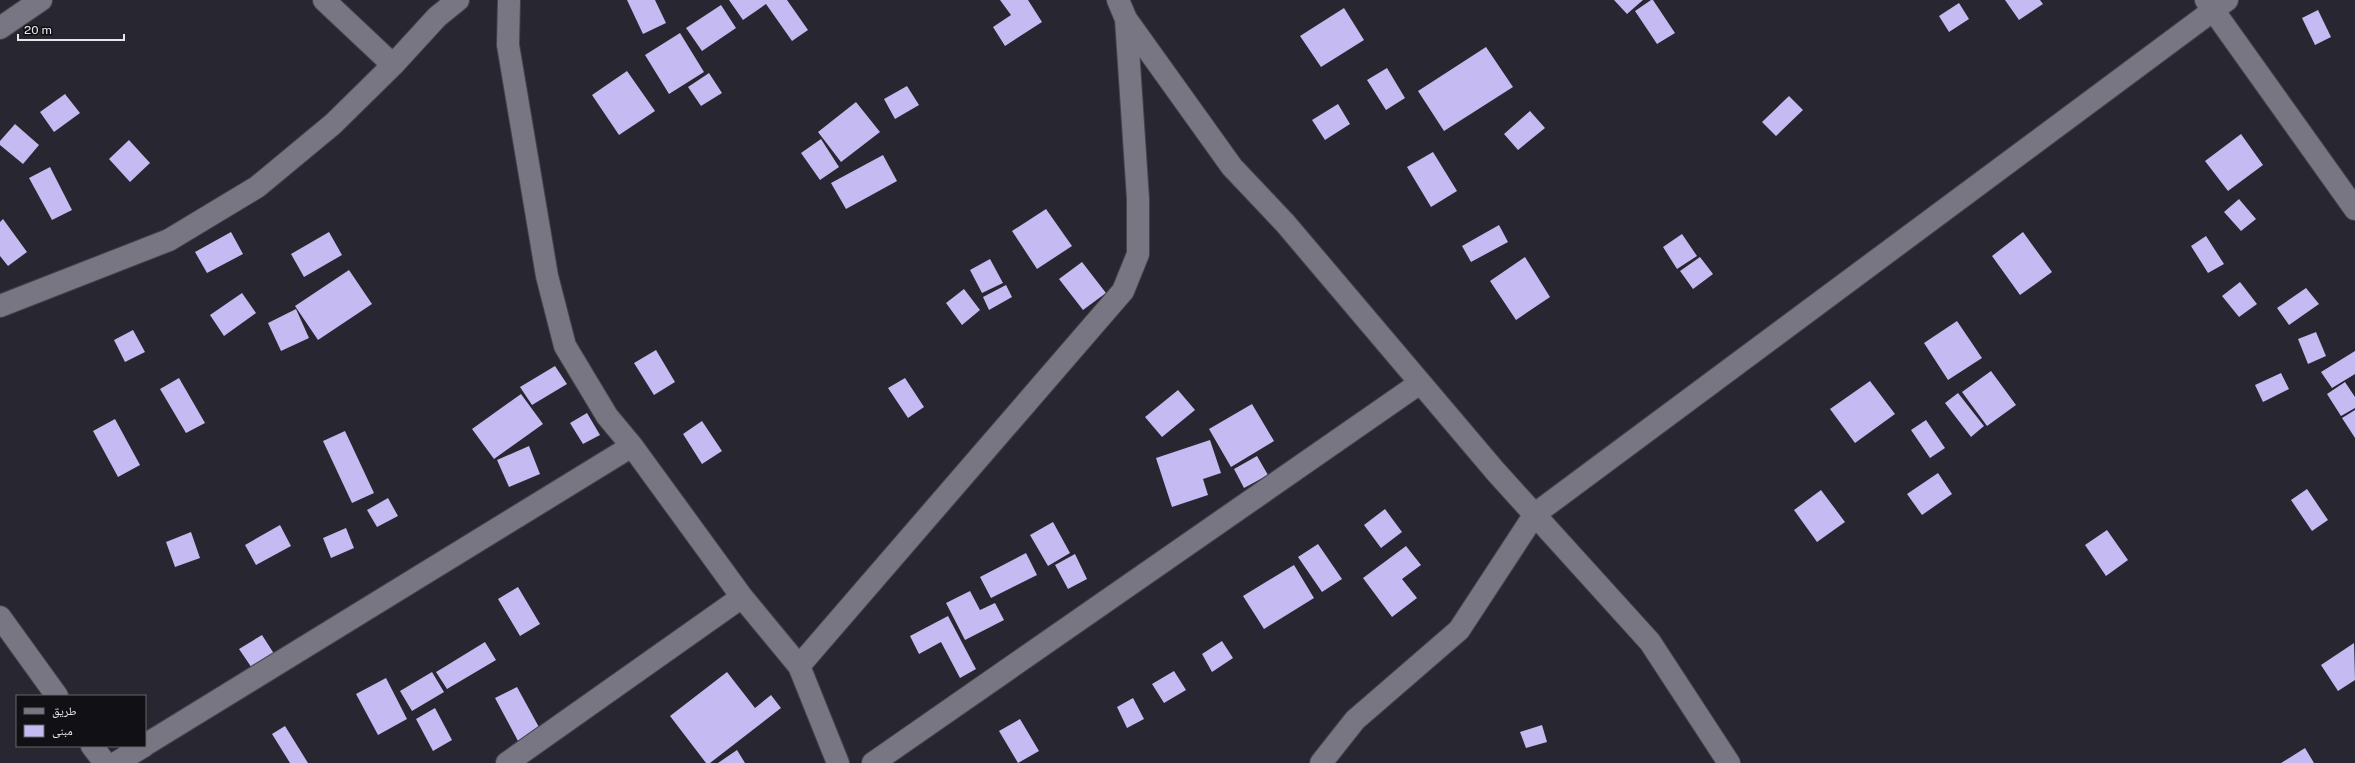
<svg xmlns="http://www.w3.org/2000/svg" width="2355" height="763" font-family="'Public Sans','Noto Naskh Arabic',sans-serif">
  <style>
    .building { fill: #c5baf1 }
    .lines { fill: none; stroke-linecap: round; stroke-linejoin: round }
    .street-casing { stroke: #45434b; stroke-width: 24 }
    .street { stroke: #787682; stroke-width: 22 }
  </style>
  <rect width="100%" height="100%" fill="#282630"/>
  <path class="building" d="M627 0H655L666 23 643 34Z
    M729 0H787L808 30 792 41 766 4 743 20Z
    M1000 0H1028L1042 22 1005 46 993 27 1011 15Z
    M1614 0H1643L1627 14Z
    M1651 0H1653L1675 33 1657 44 1635 11Z
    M2005 0H2040L2043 4 2019 20Z
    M1959 3 1969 19 1949 32 1939 16Z
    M721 5 736 28 702 51 686 28Z
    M1344 8 1364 40 1321 67 1300 36Z
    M2318 10 2331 37 2315 45 2302 18Z
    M680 33 704 72 669 94 645 55Z
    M1486 47 1513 87 1444 131 1418 91Z
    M1387 68 1405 98 1386 110 1367 80Z
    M627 71 655 111 619 135 592 95Z
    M709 73 722 93 701 106 688 87Z
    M907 86 919 105 895 119 884 99Z
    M65 94 80 113 54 132 40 112Z
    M1789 96 1803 110 1776 136 1762 122Z
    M856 102 880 132 841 162 818 132Z
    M1338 104 1350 124 1325 140 1312 120Z
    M1530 111 1545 128 1518 150 1504 134Z
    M15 124 39 145 23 164 0 145V141Z
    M2241 134 2263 165 2228 191 2205 161Z
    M821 139 839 167 820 180 801 153Z
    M129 140 150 163 130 182 109 159Z
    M1433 152 1457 191 1431 207 1407 167Z
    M883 155 897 181 846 209 831 183Z
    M50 167 72 210 52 220 29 178Z
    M2239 199 2256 219 2241 231 2224 212Z
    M1046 209 1072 246 1037 269 1012 231Z
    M3 219 27 252 8 266 0 256V222Z
    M1499 225 1508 242 1471 262 1462 246Z
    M231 232 243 254 207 273 195 252Z
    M329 232 342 255 304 277 291 254Z
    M2023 232 2052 272 2020 295 1992 256Z
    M1682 234 1697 256 1677 269 1663 247Z
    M2206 236 2224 264 2208 273 2191 246Z
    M1525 257 1550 297 1516 320 1490 281Z
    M1700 257 1713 274 1693 289 1680 271Z
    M990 259 1003 283 982 293 970 270Z
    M1082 262 1106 293 1083 310 1059 279Z
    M349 270 372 304 318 340 295 306Z
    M2240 282 2257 304 2239 317 2222 296Z
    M1006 285 1012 297 989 310 983 297Z
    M2306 288 2319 304 2289 325 2277 308Z
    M964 289 980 310 962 325 946 303Z
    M242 293 256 313 224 336 210 315Z
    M296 309 309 338 281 351 268 323Z
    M1957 321 1982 358 1948 380 1924 343Z
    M133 330 145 352 125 362 114 340Z
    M2316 332 2326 356 2308 364 2298 339Z
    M656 350 675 382 654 395 634 363Z
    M2355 351V374L2332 388 2321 372Z
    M555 366 567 384 532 405 520 387Z
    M1991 371 2016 405 1987 426 1962 392Z
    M2281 373 2289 389 2263 402 2255 385Z
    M179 378 205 423 186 433 160 389Z
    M905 378 924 407 908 418 888 388Z
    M1870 381 1895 414 1855 443 1830 409Z
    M2345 382 2355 397V408L2341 416 2327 394Z
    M1178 390 1195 410 1162 437 1145 417Z
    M1958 393 1984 426 1971 437 1945 403Z
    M521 394 543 424 494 459 472 429Z
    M1252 404 1274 441 1231 467 1209 429Z
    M2355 410V438L2342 418Z
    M587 413 600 435 583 444 570 423Z
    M115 419 140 465 118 477 93 431Z
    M1926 420 1945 448 1930 458 1911 430Z
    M702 421 722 451 702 464 683 434Z
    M345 431 374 493 352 503 323 441Z
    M1210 440 1221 473 1203 479 1208 495 1172 507 1156 458Z
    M529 446 540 474 509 487 497 460Z
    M1257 456 1268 475 1244 488 1234 469Z
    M1938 473 1952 494 1922 515 1907 494Z
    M2307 489 2328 520 2312 531 2291 500Z
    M1821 490 1845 522 1817 542 1794 510Z
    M388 498 398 516 377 527 367 510Z
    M1385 509 1402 532 1381 548 1364 525Z
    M1053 522 1070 553 1048 566 1030 535Z
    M280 525 291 546 256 565 245 545Z
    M346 528 354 548 331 558 323 538Z
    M2107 530 2128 560 2106 576 2085 545Z
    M191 532 200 558 175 567 166 542Z
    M1318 544 1342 579 1322 592 1298 557Z
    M1406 546 1421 565 1402 579 1417 598 1392 617 1363 578Z
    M1026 553 1037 575 991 598 980 577Z
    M1075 554 1087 579 1068 589 1055 565Z
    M1294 565 1314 598 1264 629 1243 596Z
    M518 587 540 624 520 636 498 599Z
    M970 591 980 610 995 603 1004 620 965 640 946 603Z
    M948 616 976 669 960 678 941 642 919 654 910 636Z
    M262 635 280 663 258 677 239 649Z
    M1222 641 1233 658 1212 672 1202 654Z
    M485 642 496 660 447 689 436 672Z
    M2354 643 2355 680 2338 691 2321 665Z
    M1174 671 1186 690 1164 703 1152 684Z
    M432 672 444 692 412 711 400 691Z
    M727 672 755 708 771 695 781 708 710 763H706L670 716Z
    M386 678 407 719 378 735 356 694Z
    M517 687 540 729 518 741 495 698Z
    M1133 698 1144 719 1127 728 1117 707Z
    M435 708 452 740 433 751 416 719Z
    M1020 719 1039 751 1018 763 999 731Z
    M1542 725 1547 742 1526 748 1520 732Z
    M285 726 308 763H290L272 734Z
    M2305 748 2314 763H2281Z
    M737 750 745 763H718Z"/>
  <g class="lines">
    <g class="street-casing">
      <path id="street" d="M324 0 393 65
        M509 0 508 45 547 276 565 346 607 416 632 446 742 597 799 666 838 763
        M1118 0 1126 19 1232 167 1285 223 1496 472 1650 642 1729 763
        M2206 0 2355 209
        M0 28 41 0
        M0 306 169 240 257 187 333 124 393 65 437 17 458 0
        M0 617 57 696
        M799 666 1123 291 1138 254V199L1126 19
        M145 745 632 446
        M92 746 105 763
        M116 763 144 746
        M507 763 742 597
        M873 763 1420 383
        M1321 763 1355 720 1459 630 1535 514 2227 0"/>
    </g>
    <use href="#street" class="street"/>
  </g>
  <rect x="16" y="695" width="130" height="52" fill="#111014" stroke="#67666b"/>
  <rect x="24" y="708" width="20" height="6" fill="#787682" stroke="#67666b"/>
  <text x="52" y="715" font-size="12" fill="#e8e6ed">طريق</text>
  <rect x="24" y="725" width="20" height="12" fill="#c5baf1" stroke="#67666b"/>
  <text x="52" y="735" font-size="12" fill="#e8e6ed">مبنى</text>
  <path d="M18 34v6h106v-6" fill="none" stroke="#e8e6ed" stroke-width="2"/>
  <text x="24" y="34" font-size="12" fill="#e8e6ed" stroke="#111014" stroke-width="3" paint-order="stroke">20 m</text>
</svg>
